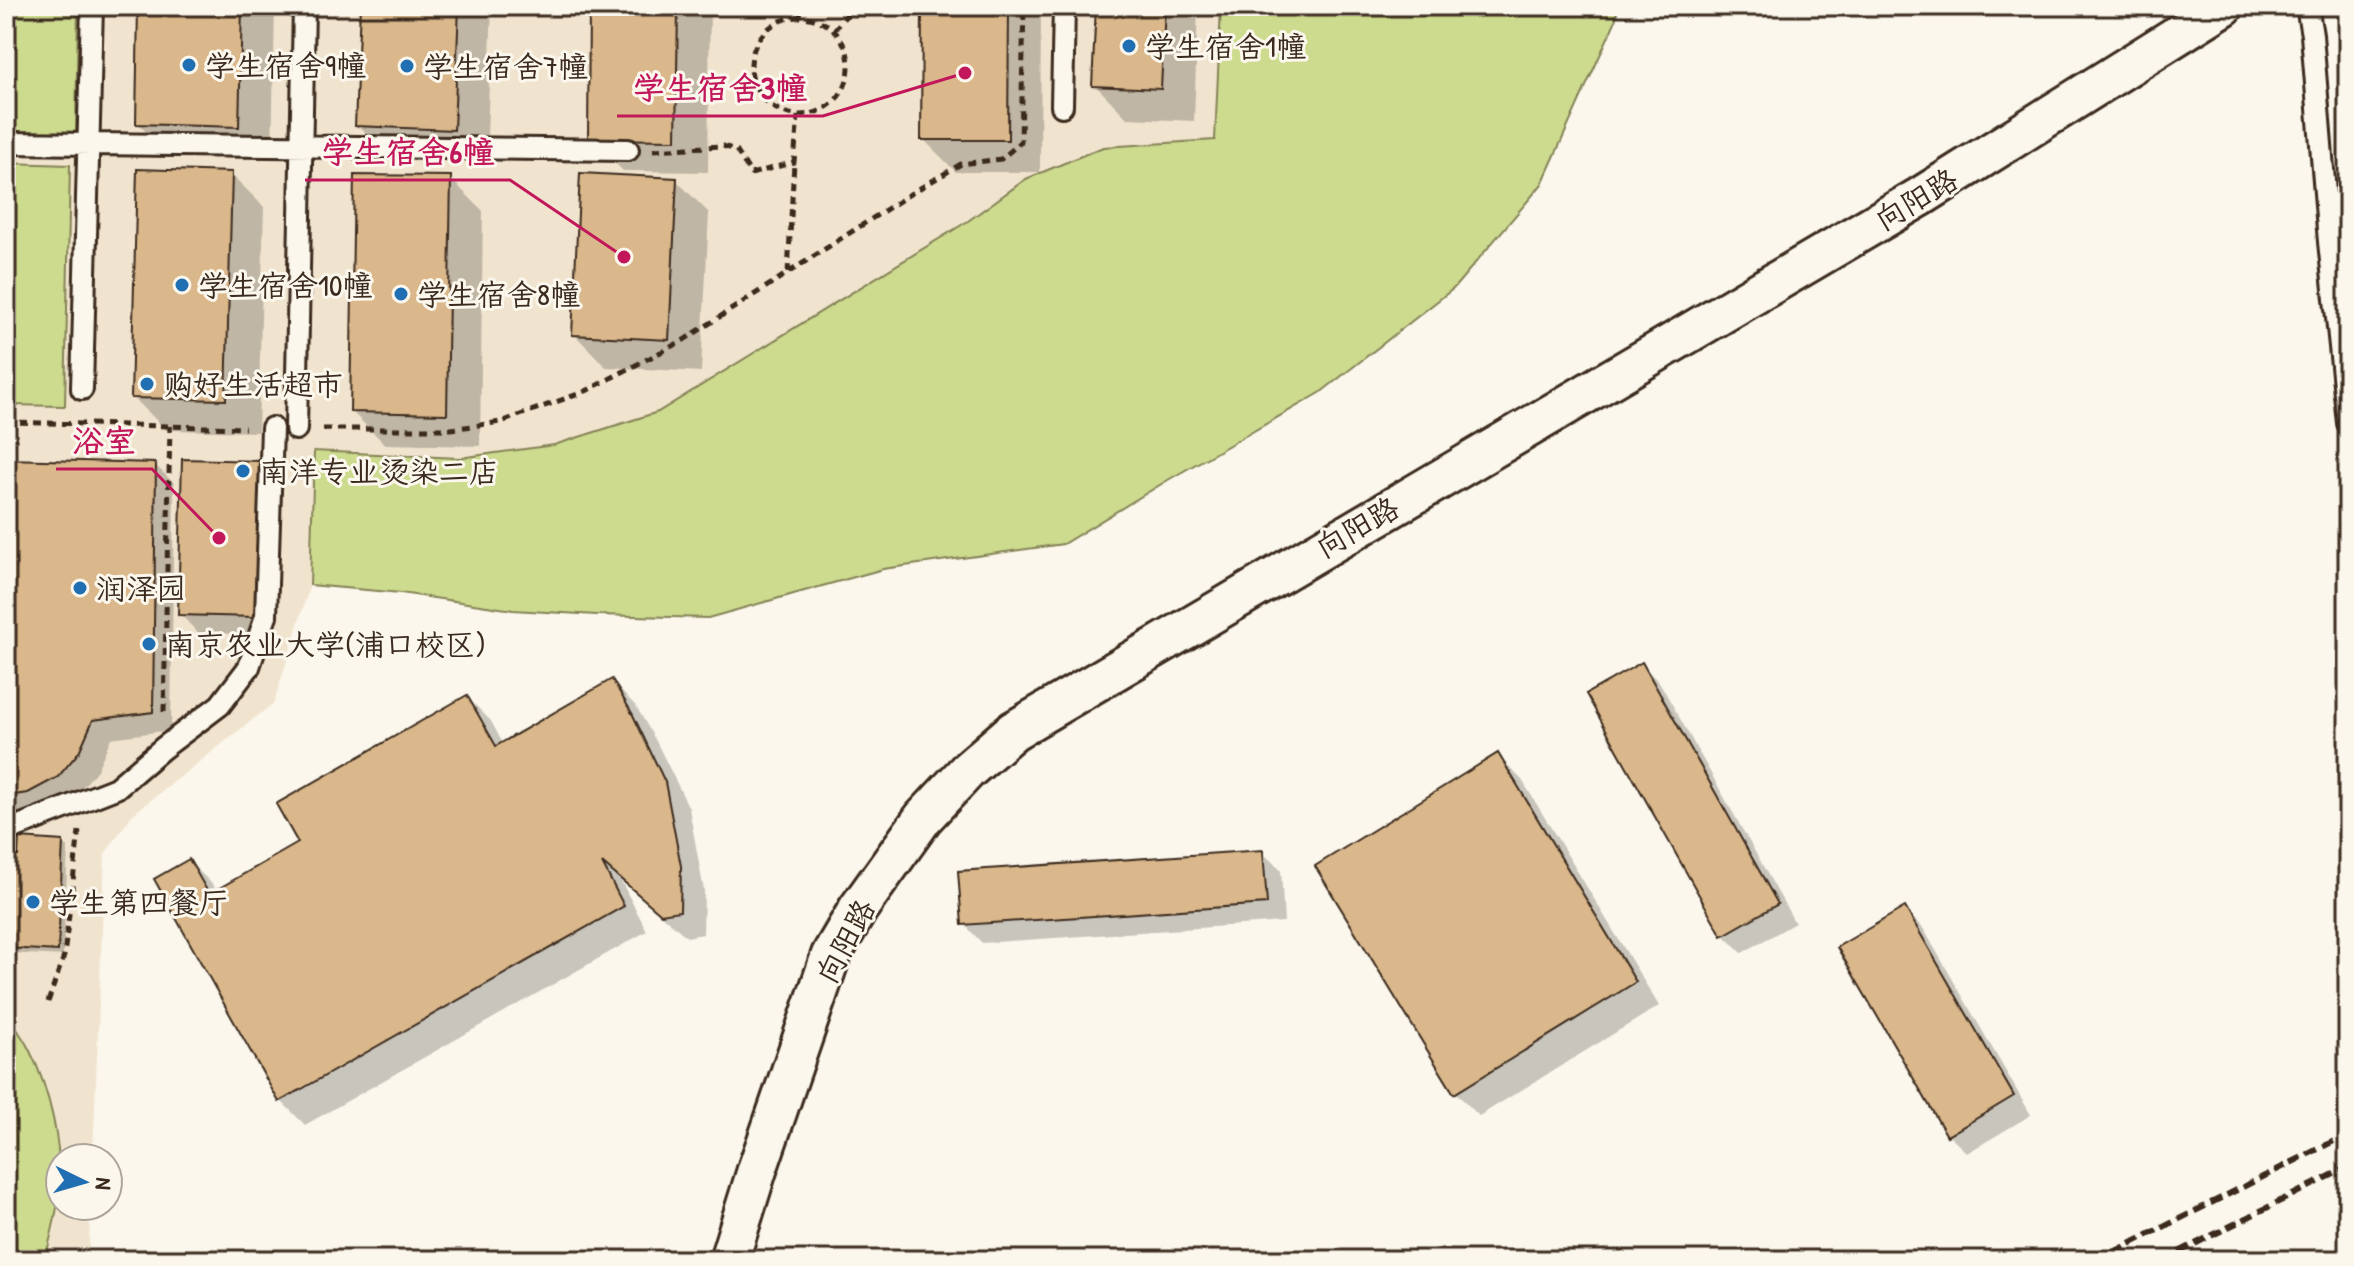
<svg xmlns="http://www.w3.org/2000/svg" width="2354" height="1266" font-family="'Patrick Hand','LXGW WenKai TC',sans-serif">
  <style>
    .built { fill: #f1e4cf }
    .green { fill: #cddb8f; stroke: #848256; stroke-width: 2 }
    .shadow { fill: #0003 }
    .building { fill: #dab88c; stroke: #3b2a1e; stroke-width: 2 }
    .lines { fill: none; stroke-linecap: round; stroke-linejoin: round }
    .service-casing { stroke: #3b2a1e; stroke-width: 26 }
    .minor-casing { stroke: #3b2a1e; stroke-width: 44 }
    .path { stroke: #3b2a1e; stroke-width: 5; stroke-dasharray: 8 6; stroke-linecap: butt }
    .service { stroke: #fbf7ec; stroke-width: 20 }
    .minor { stroke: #fbf7ec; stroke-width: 38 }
    .rail { stroke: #3b2a1e; stroke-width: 6; stroke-dasharray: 12 6; stroke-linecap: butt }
    .poi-dot { fill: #1f6fb2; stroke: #fbf7ec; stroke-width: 3 }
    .labels { text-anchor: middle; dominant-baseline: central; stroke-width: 6; stroke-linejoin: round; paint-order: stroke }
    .poi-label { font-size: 30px; fill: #3b2a1e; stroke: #fbf7ec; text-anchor: start }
    .street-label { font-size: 30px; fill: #3b2a1e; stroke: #fbf7ec }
    .leader { fill: none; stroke: #c2185b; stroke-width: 3 }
    .callout-dot { fill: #c2185b; stroke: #fbf7ec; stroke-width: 3 }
    .callout-label { font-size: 32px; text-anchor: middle; font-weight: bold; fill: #c2185b; stroke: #fbf7ec; stroke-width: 6; stroke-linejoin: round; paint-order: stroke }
  </style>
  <rect width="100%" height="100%" fill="#fbf7ec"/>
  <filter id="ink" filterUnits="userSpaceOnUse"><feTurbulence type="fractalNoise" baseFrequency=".0125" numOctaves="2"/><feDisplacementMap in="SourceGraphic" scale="16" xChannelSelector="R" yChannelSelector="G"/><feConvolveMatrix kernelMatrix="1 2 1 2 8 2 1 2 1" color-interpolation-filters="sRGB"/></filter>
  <g filter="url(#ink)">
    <path class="built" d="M6 6H1221L1215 140 1103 147 1026 179 968 221 658 412 554 445 459 458 314 452 310 585 274 703 132 815 105 854 93 1158H60V1206H91L88 1260H6Z"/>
    <path class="green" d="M6 6H78L76 133 6 132Z
      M1221 6H1618L1615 22 1542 184 1454 288 1320 393 1168 480 1063 544 883 569 708 618 597 615 513 610 401 593 310 585 314 451 459 458 554 445 658 412 968 221 1026 179 1103 147 1215 140Z
      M6 163 70 165 65 406 6 405Z
      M6 1013C14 1025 23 1037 29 1049 51 1092 62 1146 59 1193 57 1216 50 1238 45 1260H6Z"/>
    <path class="shadow" d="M140 6H275L272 159 171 156 138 124Z
      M362 6H492L486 162 390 158 358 125Z
      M591 6H710L708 172 623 171 590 138Z
      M924 6H1041L1040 172H956L923 139Z
      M1098 6H1198L1194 121 1127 118 1095 85Z
      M231 174 264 207 258 432 166 430 133 397Z
      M450 178 483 211 480 446 385 444 352 412Z
      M676 180 709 213 701 372 606 367 574 334Z
      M6 461 155 465 174 483 171 730 111 738 97 770 76 795 47 811 6 816Z
      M278 482 274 635 198 633 180 614Z
      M1642 665 1660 683 1795 923 1742 953 1724 935Z
      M612 682 636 706 656 741 689 808 704 891 703 934 687 937 621 881 647 931 305 1125 281 1101 189 861 213 885 217 892 301 844 467 697 491 721 503 744Z
      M1498 756 1522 780 1659 1006 1479 1116 1455 1092Z
      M63 843 68 848 63 956 6 953V858L20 859Z
      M1262 852 1281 870 1284 922 982 943 964 924Z
      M1905 910 1923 928 2031 1115 1967 1153 1948 1135Z"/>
    <path class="building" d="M138 6H242L239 127 136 124Z
      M360 6H459L454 130 355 126Z
      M589 6H678L676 140 588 139Z
      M922 6H1009L1008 140H921Z
      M1096 6H1165L1161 89 1092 86Z
      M137 169 232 172 226 400 131 398Z
      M580 173 677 178 669 340 572 335Z
      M354 175 451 176 447 414 350 412Z
      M6 459 156 463 153 712 93 720 79 752 58 777 28 793 6 796Z
      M182 459 261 461 256 617 178 615Z
      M1642 662 1778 904 1722 936 1586 694Z
      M612 679 633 715 665 782 681 866 680 911 661 914 602 863 624 906 279 1102 154 879 189 859 209 894 298 843 276 804 467 695 496 746Z
      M1498 753 1636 982 1454 1094 1315 866Z
      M19 838 63 841 58 951 6 948V856H18Z
      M1263 850 1267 904 962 925 958 871Z
      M1905 907 2014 1096 1947 1136 1837 947Z"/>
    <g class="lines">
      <g class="service-casing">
        <path id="service" d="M2307 6 2312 35 2329 242 2348 423
          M1062 106 1064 6
          M6 143 628 150
          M82 389 92 6
          M296 429 304 6
          M6 831 116 788 163 748 220 705 249 667 266 616 272 428"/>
      </g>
      <g class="minor-casing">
        <path id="minor" d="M729 1260 757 1170 831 955 858 909 923 818 968 770 1013 731 1920 197 2224 6"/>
      </g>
      <path class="path" d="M751 66a49 49 0 1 1 98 0a49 49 0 1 1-98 0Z
        M800 17 801 6
        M834 30 854 6
        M653 150 723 146 736 150 751 174 794 162 798 116
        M788 273 794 162
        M6 422 245 428
        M323 429H451L501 422 586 391 684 340 910 194 961 164 1001 159 1021 142 1024 6
        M164 712 170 426
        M48 1002 64 956 79 831"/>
      <use href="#service" class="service"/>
      <use href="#minor" class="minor"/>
      <path class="rail" d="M2098 1260 2348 1134
        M2163 1260 2348 1167"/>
    </g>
  </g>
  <g class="poi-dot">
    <circle cx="1129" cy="46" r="8"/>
    <circle cx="189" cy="65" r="8"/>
    <circle cx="407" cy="66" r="8"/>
    <circle cx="182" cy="285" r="8"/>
    <circle cx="401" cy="294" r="8"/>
    <circle cx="147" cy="384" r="8"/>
    <circle cx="243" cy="471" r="8"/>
    <circle cx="80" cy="588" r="8"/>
    <circle cx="149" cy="644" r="8"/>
    <circle cx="33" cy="902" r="8"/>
  </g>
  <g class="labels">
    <g class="poi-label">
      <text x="1145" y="46">学生宿舍1幢</text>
      <text x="205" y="65">学生宿舍9幢</text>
      <text x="423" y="66">学生宿舍7幢</text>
      <text x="198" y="285">学生宿舍10幢</text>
      <text x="417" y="294">学生宿舍8幢</text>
      <text x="163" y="384">购好生活超市</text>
      <text x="259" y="471">南洋专业烫染二店</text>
      <text x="96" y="588">润泽园</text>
      <text x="165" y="644">南京农业大学(浦口校区)</text>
      <text x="49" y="902">学生第四餐厅</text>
    </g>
    <g class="street-label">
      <text transform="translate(1916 199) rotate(-31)">向阳路</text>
      <text transform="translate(1357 527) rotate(-30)">向阳路</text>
      <text transform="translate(845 941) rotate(-62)">向阳路</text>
    </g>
  </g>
  <path class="leader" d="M965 73L823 116H617M624 257L510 180H305M219 538L152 469H56"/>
  <g class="callout-dot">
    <circle cx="965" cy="73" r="8"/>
    <circle cx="624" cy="257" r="8"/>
    <circle cx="219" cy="538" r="8"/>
  </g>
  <g class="callout-label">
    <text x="720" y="99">学生宿舍3幢</text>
    <text x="408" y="163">学生宿舍6幢</text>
    <text x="104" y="452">浴室</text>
  </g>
  <rect width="2354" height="1266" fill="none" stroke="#fbf7ec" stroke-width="32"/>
  <rect x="16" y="16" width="2322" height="1234" fill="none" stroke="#3b2a1e" stroke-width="3" filter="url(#ink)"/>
  <g transform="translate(84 1182) rotate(95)"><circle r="38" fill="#fbf7ec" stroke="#aea59a" stroke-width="2"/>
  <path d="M0-6L14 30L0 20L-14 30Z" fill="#1f6fb2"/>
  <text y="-12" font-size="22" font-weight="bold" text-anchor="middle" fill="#3b2a1e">N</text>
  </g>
</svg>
